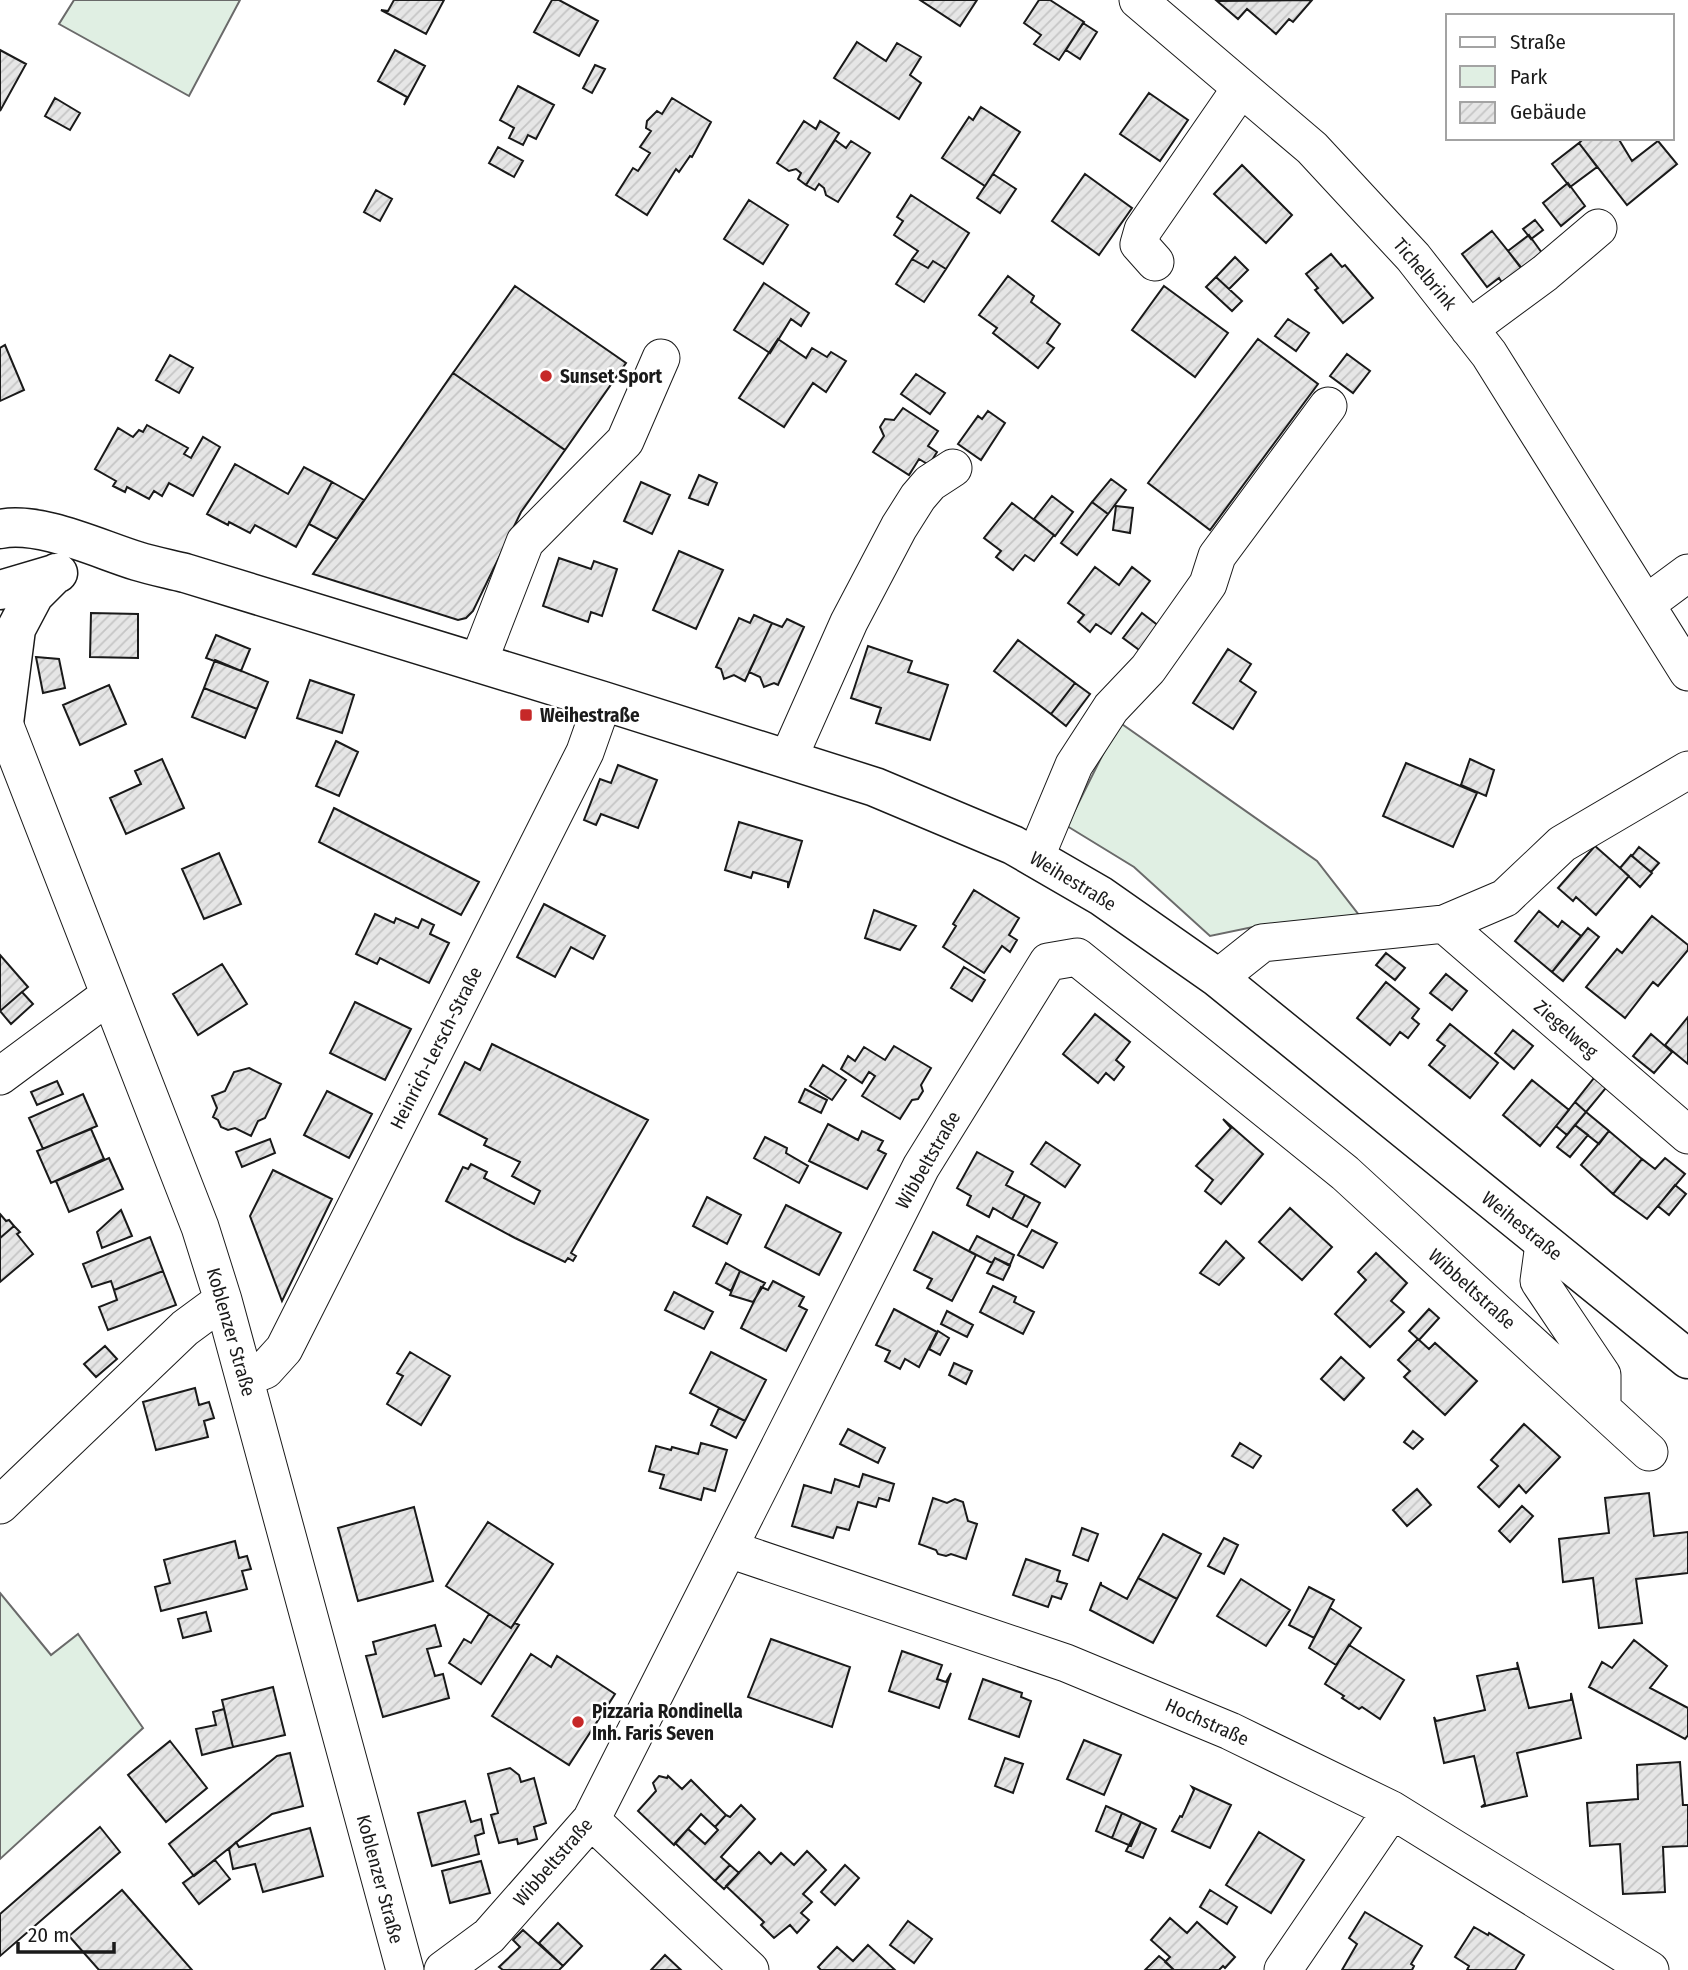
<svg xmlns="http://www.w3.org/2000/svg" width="1688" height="1970" font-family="'Fira Sans Condensed',sans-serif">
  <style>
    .green { fill: #e0efe3; stroke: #6a6a6a; stroke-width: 2 }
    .building { fill: url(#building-hatch); stroke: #1a1a1a; stroke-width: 2 }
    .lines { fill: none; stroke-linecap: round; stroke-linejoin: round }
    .minor-casing { stroke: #1a1a1a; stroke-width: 39 }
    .major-casing { stroke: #1a1a1a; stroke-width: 41 }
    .minor { stroke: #fff; stroke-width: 37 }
    .major { stroke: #fff; stroke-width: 38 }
    .poi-dot { fill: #c62828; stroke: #fff; stroke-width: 2.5 }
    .labels { text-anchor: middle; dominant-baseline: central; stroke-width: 5; stroke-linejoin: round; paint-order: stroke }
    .street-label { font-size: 19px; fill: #1a1a1a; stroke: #fff }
    .poi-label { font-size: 19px; font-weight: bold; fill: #1a1a1a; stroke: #fff; text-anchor: start }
  </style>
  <defs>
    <pattern id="building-hatch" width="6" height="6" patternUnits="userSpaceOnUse" patternTransform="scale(1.75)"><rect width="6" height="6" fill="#e6e6e6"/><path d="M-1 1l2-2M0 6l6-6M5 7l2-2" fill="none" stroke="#c5c5c5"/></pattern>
  </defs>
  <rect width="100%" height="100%" fill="#fff"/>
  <path class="green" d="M74 0H240L189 96 59 24Z
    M1119 722 1317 861 1362 919 1253 927 1210 936 1134 867 1067 826Z
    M0 1593 51 1655 78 1634 143 1728 0 1859Z"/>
  <path class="building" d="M394 0H444L426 34 381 10 388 11Z
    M552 0H559L598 21 579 56 534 32Z
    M920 0H977L960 26Z
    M1039 0H1050L1084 22 1059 60 1034 44 1041 35 1024 23Z
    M1312 0 1293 22 1289 19 1276 34 1247 9 1238 19 1217 1Z
    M1083 23 1097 32 1080 59 1066 50Z
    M857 42 886 61 897 43 921 57 910 75 921 83 899 119 834 78Z
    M0 50 26 64 0 111Z
    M395 50 425 66 404 105 407 97 378 81Z
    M595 65 605 69 592 93 583 88Z
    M518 86 554 105 536 139 528 135 523 145 509 138 514 128 500 120Z
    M1149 93 1188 120 1160 161 1120 134Z
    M55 98 80 113 70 130 45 116Z
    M672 98 711 122 692 157 690 156 679 172 676 169 647 215 616 195 633 168 638 171 650 153 640 147 651 131 646 128 647 121 657 111 662 114Z
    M981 107 1020 132 985 186 942 158 969 117 973 120Z
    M804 121 816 129 820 121 839 133 806 185 798 179 801 173 796 169 789 171 777 163Z
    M1584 138H1618L1632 161 1658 141 1677 164 1627 205 1579 143Z
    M835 140 846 148 851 141 870 153 838 202 826 195 824 188 819 184 815 190 806 185Z
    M1579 143 1597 167 1570 187 1552 164Z
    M498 147 523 161 514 177 489 163Z
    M1242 165 1292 215 1266 243 1214 194Z
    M993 174 1016 189 1000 213 977 198Z
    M1085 174 1132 208 1099 255 1052 221Z
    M1568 183 1585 206 1561 226 1543 203Z
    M376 190 392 199 380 221 364 212Z
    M911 195 969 233 946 269 933 261 928 268 912 259 918 251 894 235 903 221 897 217Z
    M749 200 788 225 763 264 724 239Z
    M1535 220 1543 230 1531 239 1523 229Z
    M1492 231 1524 271 1504 286 1499 278 1487 287 1462 254Z
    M1529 235 1542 253 1521 268 1508 251Z
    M1331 254 1342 267 1345 265 1373 298 1343 323 1315 290 1318 288 1306 274Z
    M1235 257 1248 270 1229 289 1216 277Z
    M912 259 928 268 933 261 946 269 924 302 896 284Z
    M1008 276 1034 296 1031 302 1060 324 1047 343 1054 348 1038 368 993 333 997 328 979 315Z
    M1216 277 1242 301 1232 311 1206 287Z
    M764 283 809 313 801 326 791 319 770 353 734 330Z
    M515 286 626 363 565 450 453 373Z
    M1164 286 1228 333 1195 377 1132 330Z
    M1288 319 1309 333 1296 351 1275 336Z
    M778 339 806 358 812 348 827 357 831 352 846 361 826 392 813 383 784 427 739 398Z
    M1258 339 1318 384 1210 530 1148 483Z
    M5 345 24 390 0 401V348Z
    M1347 354 1370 371 1353 393 1330 376Z
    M170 355 193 368 179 393 156 380Z
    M453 373 565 450 521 512 473 611 466 618 458 620 313 574Z
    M916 374 945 393 930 414 901 394Z
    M903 408 938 431 928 446 937 452 929 465 919 459 909 475 873 452 884 436 880 427 885 419 894 420Z
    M988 411 1005 423 981 460 958 444 978 416 982 419Z
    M147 425 188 448 184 454 191 458 203 437 220 447 193 496 169 483 162 496 154 491 149 499 127 487 125 492 113 486 116 481 95 469 118 428 133 437 139 430 143 432Z
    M235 464 288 494 304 467 332 482 296 547 255 525 250 533 229 522 228 525 207 514Z
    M699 475 717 483 708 505 689 498Z
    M1111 479 1126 490 1108 514 1092 502Z
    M332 482 364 500 337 539 309 524Z
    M641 482 670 495 652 534 624 521Z
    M1052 496 1073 512 1055 536 1034 519Z
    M1092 502 1108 514 1077 555 1061 543Z
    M1012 503 1054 535 1034 561 1025 555 1013 570 996 557 1001 551 984 538Z
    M1116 506 1133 508 1130 533 1113 530Z
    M679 551 723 570 696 629 653 610Z
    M559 558 591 569 594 561 617 569 602 616 591 612 588 622 543 606Z
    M1095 567 1119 585 1132 567 1150 581 1111 634 1096 624 1090 632 1078 622 1084 615 1068 603Z
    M91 613 138 614V658L90 657Z
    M1142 613 1164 630 1146 655 1123 638Z
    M754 615 772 623 745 681 734 675 724 679 721 669 716 667 739 618 750 623Z
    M787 619 804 627 778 685 774 683 764 687 760 677 749 672 772 623 782 627Z
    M216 635 250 649 241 671 206 658Z
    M1018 640 1075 683 1051 714 994 671Z
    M868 646 912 661 908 672 948 685 930 740 876 723 881 708 851 698Z
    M1228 649 1251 664 1240 681 1256 692 1233 729 1193 703Z
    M36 657 59 659 65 688 43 693Z
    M215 660 268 682 257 709 204 688Z
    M310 680 354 695 342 733 297 718Z
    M1075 683 1090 694 1066 726 1051 714Z
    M109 685 126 724 80 745 63 705Z
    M204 688 257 709 245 738 192 717Z
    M336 741 358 752 339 796 316 786Z
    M162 759 184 808 126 834 110 798 141 784 135 771Z
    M1470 759 1494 770 1486 796 1461 785Z
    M1406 763 1477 793 1453 847 1383 816Z
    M618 765 657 780 638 828 601 814 596 825 584 820 600 779 611 783Z
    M334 808 479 882 461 915 319 842Z
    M739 822 802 841 788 888V882L753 872 751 878 725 870Z
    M1595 846 1629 876 1596 915 1576 897 1573 901 1558 888Z
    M1639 847 1659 863 1651 872 1632 856Z
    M219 853 241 904 204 919 182 869Z
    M1631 855 1652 873 1640 887 1620 868Z
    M974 890 1019 918 1009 935 1017 940 1010 952 1002 946 984 973 943 947 956 926 953 924Z
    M544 904 605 936 593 959 571 947 555 977 517 957Z
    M874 910 916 926 900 950 865 938Z
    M1539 911 1558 927 1562 921 1581 936 1552 972 1515 941Z
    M375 914 394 923 396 918 418 928 422 919 434 925 430 934 449 943 429 983 380 958 377 964 356 954Z
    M1652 916 1688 945V950L1658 986 1653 982 1625 1018 1586 987 1617 949 1622 953Z
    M1588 928 1599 937 1563 981 1552 972Z
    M1386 953 1405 968 1395 980 1376 965Z
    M0 955 28 987 0 1011Z
    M222 964 247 1004 198 1035 173 994Z
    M964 967 985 980 972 1001 951 988Z
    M1446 974 1467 991 1452 1010 1430 993Z
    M1386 982 1419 1009 1412 1018 1419 1024 1408 1038 1400 1032 1390 1045 1357 1018Z
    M22 992 33 1004 11 1024 0 1011Z
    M355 1002 411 1029 385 1080 330 1053Z
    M1095 1014 1130 1042 1116 1060 1124 1067 1114 1080 1106 1073 1098 1083 1063 1054Z
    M1688 1017V1064L1665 1045Z
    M1450 1024 1498 1063 1470 1098 1429 1065 1445 1046 1437 1040Z
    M1513 1030 1533 1046 1514 1069 1495 1053Z
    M1651 1034 1672 1052 1654 1073 1633 1056Z
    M492 1044 648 1120 571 1253 576 1256 573 1261 568 1258 565 1262 515 1238 446 1201 463 1167 468 1169 471 1164 487 1172 484 1178 534 1204 540 1191 512 1176 520 1162 484 1145 487 1139 439 1114 465 1062 480 1070Z
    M894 1046 931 1068 921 1085 923 1091 918 1099 912 1100 900 1119 862 1096 875 1076 869 1072 862 1083 841 1069 848 1056 855 1061 864 1047 885 1060Z
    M823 1065 846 1080 832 1100 810 1086Z
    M249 1068 281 1084 265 1118 258 1121 251 1136 235 1128 228 1130 221 1127 218 1120 213 1117 217 1108 212 1096 225 1091 234 1072Z
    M1598 1073 1610 1083 1586 1112 1575 1102Z
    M1532 1080 1569 1110 1540 1146 1503 1115Z
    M57 1081 63 1094 37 1105 31 1092Z
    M805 1089 827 1100 821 1113 799 1102Z
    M327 1091 372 1114 349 1158 304 1135Z
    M83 1094 97 1126 43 1149 29 1118Z
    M1575 1102 1586 1112 1567 1135 1556 1126Z
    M1586 1112 1609 1131 1599 1144 1575 1125Z
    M1223 1119 1263 1154 1221 1204 1205 1191 1213 1180 1196 1166 1231 1128Z
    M828 1124 858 1140 862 1131 883 1141 878 1150 886 1154 867 1189 809 1161Z
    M1575 1125 1588 1135 1570 1157 1557 1147Z
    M91 1129 104 1159 51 1183 37 1151Z
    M1609 1131 1642 1159 1613 1194 1581 1165Z
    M765 1137 787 1148 786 1153 808 1166 799 1183 754 1158Z
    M270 1139 275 1153 242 1167 236 1152Z
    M1046 1142 1080 1165 1065 1187 1031 1164Z
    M977 1152 1013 1172 1006 1185 1025 1195 1012 1219 993 1208 989 1217 967 1205 971 1196 957 1188Z
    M109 1158 123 1189 69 1212 56 1181Z
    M1665 1158 1685 1174 1647 1219 1613 1194 1642 1159 1655 1169Z
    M273 1170 332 1199 282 1301 250 1216Z
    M1675 1185 1686 1194 1669 1215 1658 1206Z
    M1025 1195 1040 1203 1027 1227 1012 1219Z
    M707 1197 741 1215 727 1244 693 1226Z
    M786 1205 841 1233 819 1275 765 1247Z
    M1290 1208 1332 1247 1302 1280 1259 1242Z
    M121 1210 132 1236 102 1248 97 1232Z
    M0 1214 6 1221 9 1220 14 1226 0 1238Z
    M14 1226 20 1232 17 1234 33 1254 0 1282V1238Z
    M1032 1230 1057 1243 1043 1268 1018 1255Z
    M933 1232 976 1255 952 1301 927 1288 932 1279 914 1270Z
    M977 1236 1014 1255 1010 1265 995 1258 992 1263 969 1251Z
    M150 1237 163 1271 114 1290 111 1281 92 1287 83 1264Z
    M1226 1241 1244 1258 1219 1285 1200 1273Z
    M1376 1253 1407 1283 1391 1301 1404 1312 1370 1347 1335 1314 1366 1280 1358 1272Z
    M995 1258 1010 1266 1003 1280 987 1273Z
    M726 1263 740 1271 731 1291 716 1283Z
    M163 1271 176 1305 108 1330 99 1307 117 1300 114 1290Z
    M740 1271 765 1283 753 1302 730 1295Z
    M773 1281 804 1297 799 1306 807 1310 786 1351 741 1328 761 1287 768 1290Z
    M993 1286 1016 1297 1014 1302 1034 1312 1023 1334 980 1312Z
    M674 1292 713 1312 704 1329 665 1310Z
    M894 1309 937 1332 919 1367 905 1359 900 1369 885 1361 890 1351 876 1345Z
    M1429 1309 1439 1318 1419 1340 1409 1331Z
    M947 1311 973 1325 967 1337 941 1324Z
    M938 1331 949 1338 940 1355 929 1349Z
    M1418 1339 1429 1349 1435 1343 1477 1381 1445 1415 1404 1377 1410 1371 1398 1360Z
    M105 1346 117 1359 96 1377 84 1364Z
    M410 1352 450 1376 421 1425 387 1404 403 1376 397 1373Z
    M711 1352 766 1380 745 1421 690 1393Z
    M1341 1357 1364 1378 1344 1400 1321 1379Z
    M954 1363 972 1371 966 1384 949 1375Z
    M195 1388 199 1405 209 1402 214 1418 204 1421 208 1437 156 1450 143 1402Z
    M719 1408 745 1421 736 1438 711 1425Z
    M1524 1424 1560 1457 1526 1493 1519 1485 1499 1507 1478 1487 1498 1466 1491 1460Z
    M848 1429 885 1448 878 1463 840 1444Z
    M1413 1431 1423 1439 1413 1449 1404 1442Z
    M701 1443 727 1450 715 1491 704 1488 701 1500 660 1488 664 1475 649 1471 656 1446 671 1450 672 1447 698 1454Z
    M1240 1443 1261 1456 1253 1468 1232 1456Z
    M863 1474 894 1484 889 1501 879 1498 876 1507 858 1502 849 1530 837 1527 833 1538 792 1526 804 1485 831 1493 835 1479 859 1487Z
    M1417 1489 1431 1505 1407 1526 1393 1510Z
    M1649 1493 1654 1536 1688 1532V1573L1636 1579 1642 1623 1599 1628 1593 1578 1563 1582 1559 1539 1609 1533 1605 1498Z
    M933 1498 947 1503 955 1499 963 1502 968 1521 977 1524 966 1559 951 1554 946 1556 938 1554 936 1550 919 1544Z
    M1522 1506 1533 1516 1510 1542 1499 1531Z
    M414 1507 433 1581 358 1601 338 1528Z
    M488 1522 553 1564 511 1628 446 1586Z
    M1082 1528 1098 1534 1088 1561 1073 1555Z
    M1163 1534 1201 1554 1177 1599 1138 1578Z
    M1224 1538 1238 1545 1224 1574 1208 1566Z
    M235 1541 239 1558 247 1556 251 1569 242 1571 247 1589 161 1611 155 1587 170 1583 164 1560Z
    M1026 1559 1060 1571 1057 1581 1067 1584 1061 1599 1052 1596 1048 1607 1013 1595Z
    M1138 1578 1177 1599 1153 1643 1090 1610 1101 1582V1585L1127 1599Z
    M1241 1579 1290 1610 1266 1646 1217 1616Z
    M1309 1587 1334 1600 1314 1638 1289 1625Z
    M1330 1608 1361 1628 1336 1665 1309 1648Z
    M206 1612 211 1631 183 1638 178 1619Z
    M489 1614 511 1628 515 1623 519 1625 481 1684 449 1663 464 1639 471 1643Z
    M435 1625 441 1646 427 1649 435 1676 443 1674 449 1698 383 1717 366 1656 376 1654 373 1642Z
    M771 1639 850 1667 832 1727 748 1697Z
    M1634 1640 1667 1666 1650 1688 1688 1708V1735L1685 1739 1589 1687 1602 1662 1612 1668Z
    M1349 1645 1404 1680 1380 1719 1362 1707 1359 1709 1342 1698 1344 1696 1325 1684Z
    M902 1651 942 1665 937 1679 946 1682 951 1673 939 1708 889 1691Z
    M531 1654 551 1667 557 1656 615 1694 569 1765 492 1716Z
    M1517 1662 1529 1708 1571 1700V1693L1581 1738 1517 1753 1527 1796 1481 1807 1485 1804 1474 1756 1444 1763 1434 1717 1436 1721 1485 1710 1477 1676 1518 1668Z
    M983 1679 1022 1693 1021 1697 1031 1701 1019 1737 969 1719Z
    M273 1687 285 1735 233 1747 222 1700Z
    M224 1709 233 1747 202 1755 196 1729 216 1725 213 1712Z
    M1084 1740 1121 1755 1104 1795 1067 1779Z
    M170 1741 207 1788 166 1822 128 1775Z
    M290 1753 303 1806 272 1814 194 1876 169 1844 277 1756Z
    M1005 1758 1023 1764 1013 1793 995 1786Z
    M1680 1762 1683 1805H1688V1846L1663 1847 1665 1892 1623 1894 1620 1844 1590 1846 1587 1803 1638 1799 1637 1765Z
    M510 1768 519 1775 521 1782 534 1778 546 1823 534 1827 537 1839 518 1844 517 1839 499 1843 491 1815 498 1813 488 1774Z
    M659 1776 667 1778 668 1776 682 1789 691 1780 726 1815 715 1827 701 1814 674 1845 638 1811 656 1791 653 1783Z
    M1192 1787 1231 1805 1210 1848 1172 1831 1180 1816 1182 1817 1194 1790Z
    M465 1801 471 1822 481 1819 484 1833 475 1836 479 1854 432 1866 418 1813Z
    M741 1805 755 1819 721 1857 730 1865 715 1881 675 1843 688 1829 705 1844 718 1830 715 1827 726 1815 730 1817Z
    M1106 1806 1122 1813 1112 1838 1096 1831Z
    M1122 1813 1141 1822 1131 1846 1112 1838Z
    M1141 1822 1156 1829 1143 1858 1126 1851Z
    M100 1827 120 1852 0 1956V1914Z
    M310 1828 323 1876 263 1892 255 1864 233 1869 229 1849 236 1842 239 1847Z
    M1259 1832 1304 1860 1271 1913 1226 1885Z
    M807 1851 826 1870 803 1894 812 1902 801 1913 809 1920 797 1933 790 1925 774 1938 761 1925 764 1922 726 1886 759 1852 771 1864 781 1853 794 1865Z
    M215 1860 230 1879 199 1904 183 1883Z
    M481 1861 490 1893 450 1903 442 1871Z
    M730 1865 739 1873 724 1889 715 1881Z
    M845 1865 859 1878 835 1905 821 1892Z
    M122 1890 192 1970H99L69 1936Z
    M1210 1890 1237 1907 1227 1924 1200 1907Z
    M1365 1912 1422 1946 1411 1964 1414 1966 1412 1970H1342L1357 1944 1349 1938Z
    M1170 1918 1187 1933 1197 1922 1235 1957 1225 1968 1223 1966 1219 1970H1174L1165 1962 1170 1957 1151 1940Z
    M908 1921 932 1939 914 1963 890 1945Z
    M558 1923 582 1946 563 1966 539 1943Z
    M1474 1927 1488 1935 1489 1933 1524 1955 1515 1970H1467L1469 1966 1455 1957Z
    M523 1930 563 1966 559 1970H503L499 1967 520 1947 513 1940Z
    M868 1945 895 1970H821L818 1967 837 1947 853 1961Z
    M665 1955 681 1970H651Z
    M1159 1956 1165 1961 1174 1970H1145Z"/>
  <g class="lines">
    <g class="minor-casing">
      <path id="minor" d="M1138 0 1312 148 1413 257 1489 354 1688 672
        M1155 262 1139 244 1143 230 1241 88
        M1469 329 1545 273 1598 228
        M1646 604 1688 573
        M478 663 525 542 625 441 661 358
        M0 713 200 1227 223 1300 405 1970
        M788 759 849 622 899 527 918 497 930 483 953 468
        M1035 858 1074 765 1111 708 1148 669 1208 584 1217 556 1328 406
        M1444 924 1688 1135
        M1218 978 1262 943 1444 924 1505 898 1562 844 1688 770
        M0 1076 108 996
        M1544 1244 1539 1281 1602 1375V1408
        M245 1378 265 1370 284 1349 585 752 603 701
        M0 1505 185 1328 223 1300
        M729 1549 1066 1663 1230 1731 1392 1810 1650 1970
        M591 1820 750 1970
        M443 1970 489 1936 591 1820 921 1167 1048 962 1077 957 1345 1173 1649 1452
        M1283 1970 1392 1810"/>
    </g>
    <g class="major-casing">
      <path id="major" d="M0 529C41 521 98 549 137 561 153 566 169 569 185 573L603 701 875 787 1013 845 1101 896 1218 978 1688 1359
        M0 590 58 573
        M4 723 16 629 34 595 56 573"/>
    </g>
    <use href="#minor" class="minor"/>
    <use href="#major" class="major"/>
  </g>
  <g class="poi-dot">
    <circle cx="546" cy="376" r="7"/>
    <rect x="519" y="708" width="14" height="14" rx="3.5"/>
    <circle cx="578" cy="1722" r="7"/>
  </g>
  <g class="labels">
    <g class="street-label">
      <text transform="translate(1425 274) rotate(50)">Tichelbrink</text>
      <text transform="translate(1073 881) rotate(31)">Weihestraße</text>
      <text transform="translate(1566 1029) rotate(41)">Ziegelweg</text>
      <text transform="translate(436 1048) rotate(-63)">Heinrich-Lersch-Straße</text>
      <text transform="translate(928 1160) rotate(-60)">Wibbeltstraße</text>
      <text transform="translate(1522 1226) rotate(39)">Weihestraße</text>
      <text transform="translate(1472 1289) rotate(42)">Wibbeltstraße</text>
      <text transform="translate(231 1332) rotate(74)">Koblenzer Straße</text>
      <text transform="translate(1207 1722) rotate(24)">Hochstraße</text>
      <text transform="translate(553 1862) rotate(-49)">Wibbeltstraße</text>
      <text transform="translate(380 1879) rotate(75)">Koblenzer Straße</text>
    </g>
    <g class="poi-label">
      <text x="560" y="376">Sunset Sport</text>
      <text x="540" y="715">Weihestraße</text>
      <text x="592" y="1711">Pizzaria Rondinella<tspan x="592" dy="22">Inh. Faris Seven</tspan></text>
    </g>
  </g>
  <rect x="1446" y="14" width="228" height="126" fill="#ffffff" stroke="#a3a3a3" stroke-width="2"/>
  <rect x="1460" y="37" width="35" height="10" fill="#ffffff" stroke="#a3a3a3" stroke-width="2"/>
  <text x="1510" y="49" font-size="21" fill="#1a1a1a">Straße</text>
  <rect x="1460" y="66" width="35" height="21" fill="#e0efe3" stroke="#a3a3a3" stroke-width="2"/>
  <text x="1510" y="84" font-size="21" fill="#1a1a1a">Park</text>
  <rect x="1460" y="102" width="35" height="21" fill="url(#building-hatch)" stroke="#a3a3a3" stroke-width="2"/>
  <text x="1510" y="119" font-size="21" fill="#1a1a1a">Gebäude</text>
  <path d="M18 1942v10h96v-10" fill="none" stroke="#1a1a1a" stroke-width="3.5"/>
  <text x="28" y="1942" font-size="21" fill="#1a1a1a" stroke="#ffffff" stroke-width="5" paint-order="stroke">20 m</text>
</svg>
